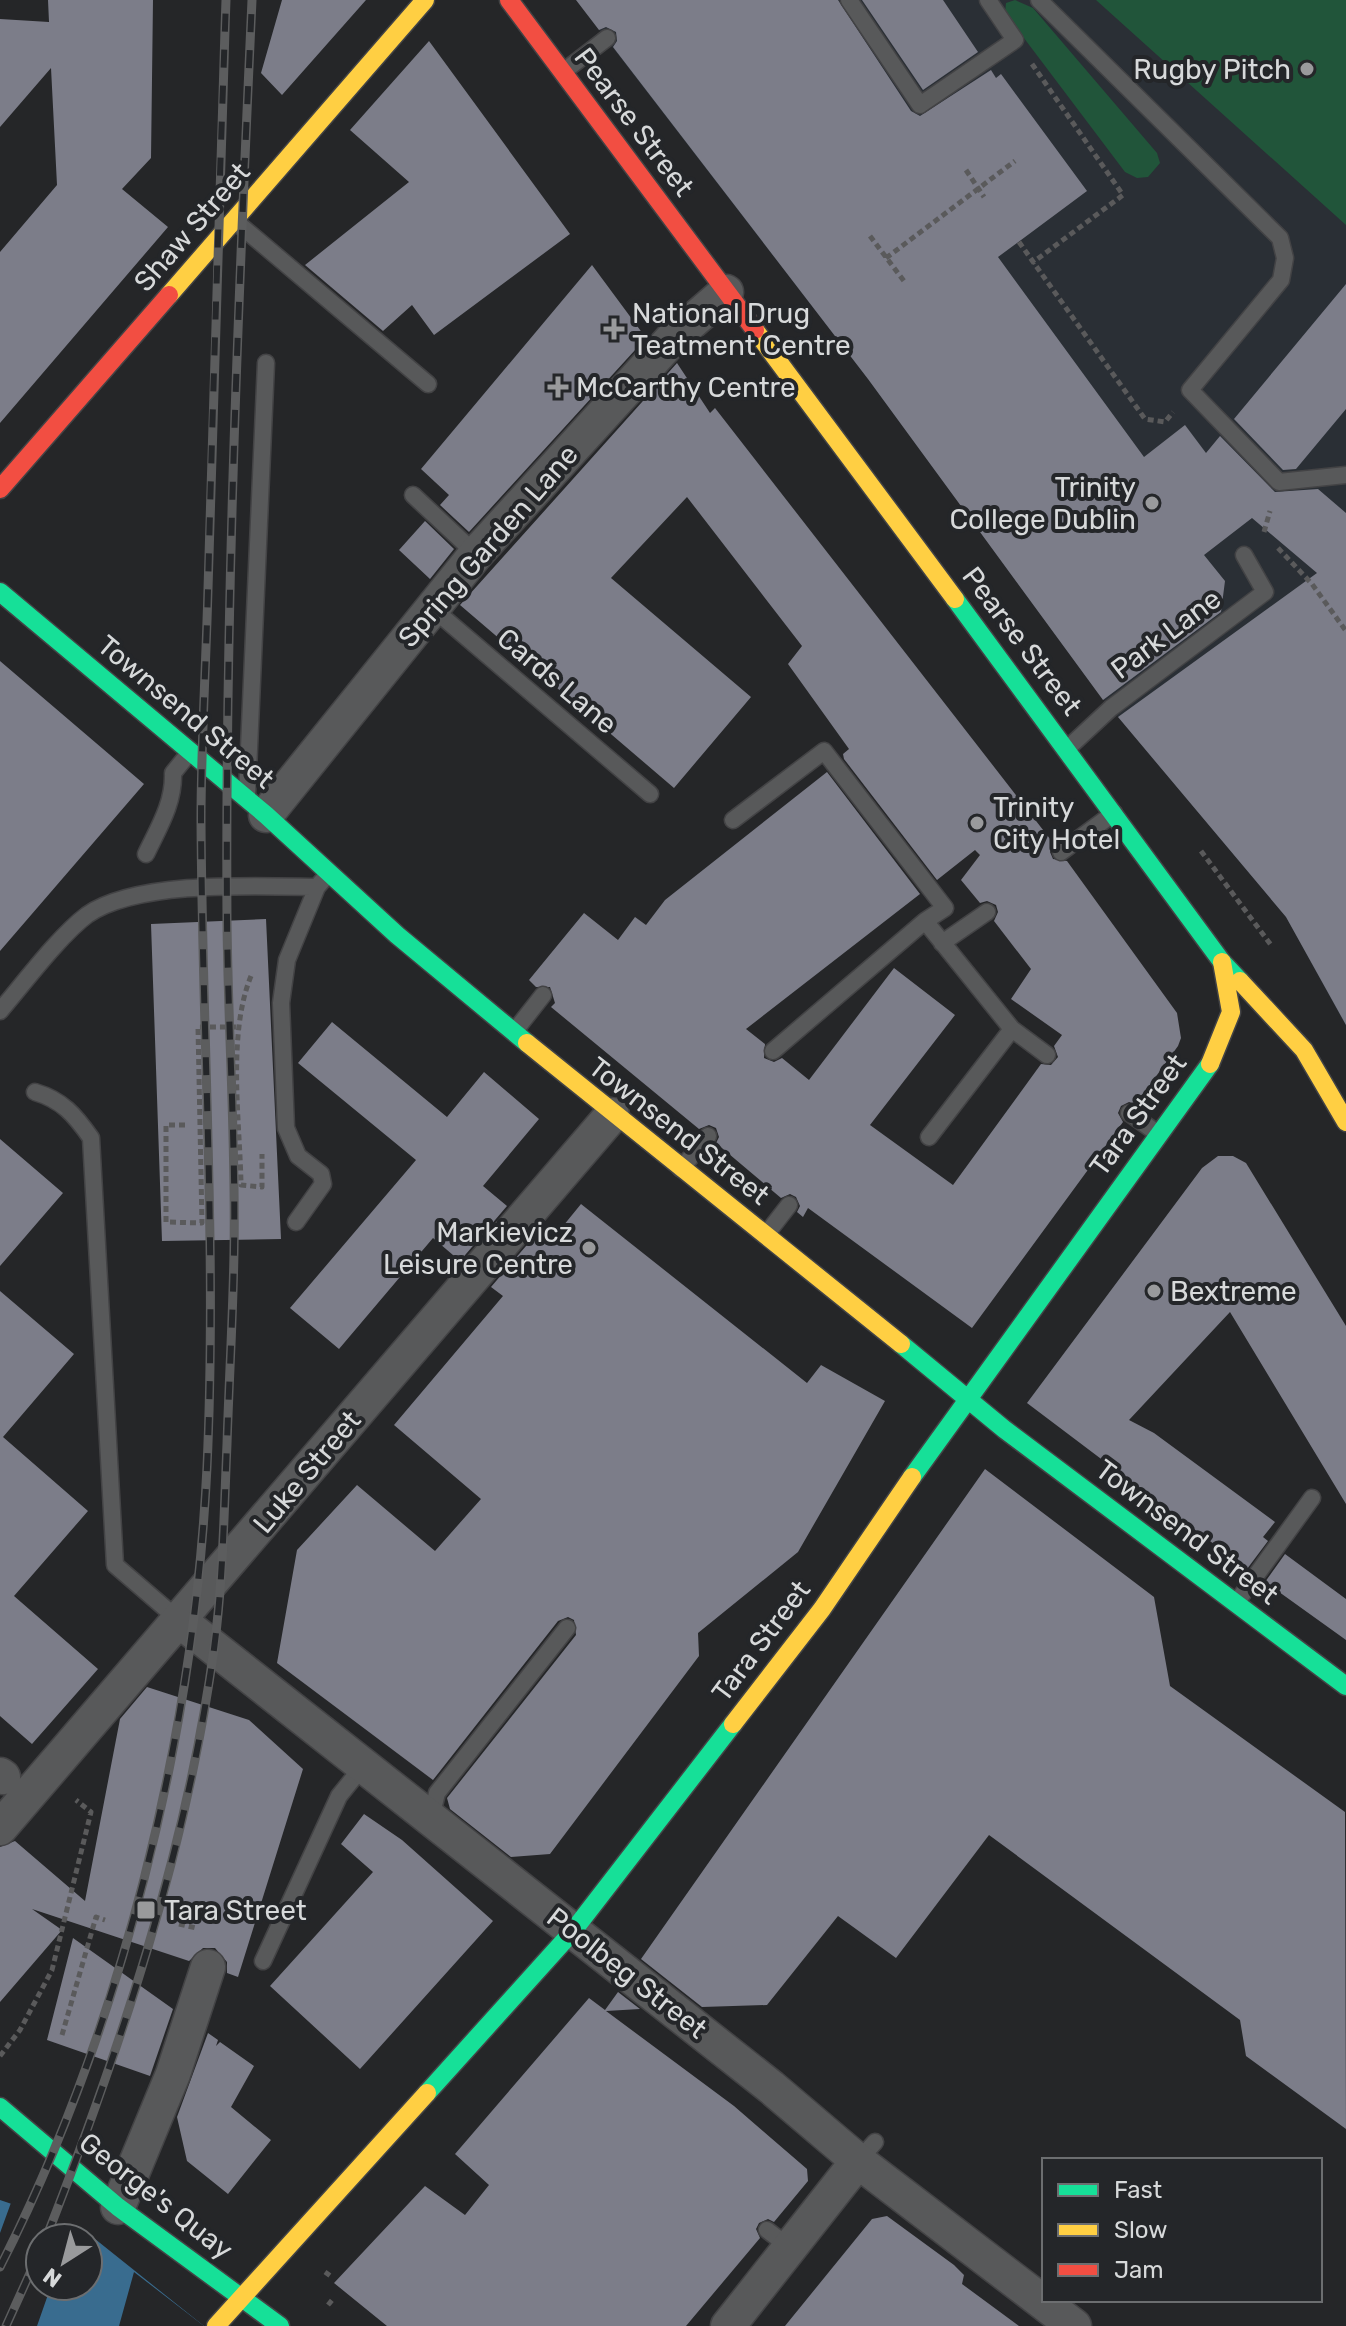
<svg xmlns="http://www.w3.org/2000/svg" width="1346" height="2326" font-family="Rubik,sans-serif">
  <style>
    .built { fill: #2a2f35 }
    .green { fill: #21553a }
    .water { fill: #396c8f; fill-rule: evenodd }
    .pier { fill: #252628 }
    .building { fill: #7c7d89 }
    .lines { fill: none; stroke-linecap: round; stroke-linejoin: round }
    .lane-casing { stroke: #434345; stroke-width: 19 }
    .street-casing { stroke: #434345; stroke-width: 37 }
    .fast-casing { stroke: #434345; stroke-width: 21 }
    .slow-casing { stroke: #434345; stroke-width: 21 }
    .jam-casing { stroke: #434345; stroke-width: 21 }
    .path { stroke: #5a5a5b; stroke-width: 5; stroke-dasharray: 6 4; stroke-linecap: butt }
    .lane { stroke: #58595a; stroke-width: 16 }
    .street { stroke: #58595a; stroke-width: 34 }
    .fast { stroke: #16e098; stroke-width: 18 }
    .slow { stroke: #ffcf43; stroke-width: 18 }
    .jam { stroke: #f24e42; stroke-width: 18 }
    .rail-casing { stroke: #5c5d5e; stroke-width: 9 }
    .rail { stroke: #242629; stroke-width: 6; stroke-dasharray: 18; stroke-linecap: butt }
    .poi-dot { fill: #999a9c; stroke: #242629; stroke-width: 3 }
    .labels { text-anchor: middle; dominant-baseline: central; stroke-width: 8; stroke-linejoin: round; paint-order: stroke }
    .poi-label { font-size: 28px; fill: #d7d9da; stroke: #242629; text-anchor: start }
    .street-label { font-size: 28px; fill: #d7d9da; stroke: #242629 }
  </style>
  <rect width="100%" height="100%" fill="#252628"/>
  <path class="built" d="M576 0H1346V1026L1286 917 1098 693 868 379Z"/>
  <path class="green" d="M1015 0 1033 8 1157 153 1160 163 1148 177 1137 178 1125 172 1005 13 1006 3Z
    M1096 0H1346V225Z"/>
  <path class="water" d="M0 2200 80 2227 204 2326H0ZM40 2238H88V2286H40Z"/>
  <path class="pier" d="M12 2200 75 2221 69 2238H40V2286H51L37 2326H0V2233Z
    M134 2272 204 2326H119Z"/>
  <path class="building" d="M48 0H153L151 158 122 189 168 227 0 423V252L57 185 51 68 0 127V19L49 22Z
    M282 0H366L282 95 261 73Z
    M576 0H838L911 111 920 116 991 70 996 78 1001 74 1087 191 998 257 1144 457 1185 425 1206 453 1220 436 1275 492 1318 489 1346 513V1025L1286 917 1118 717 1317 573 1252 518 1204 555 1225 581 1221 612 1103 700 868 379 613 47 617 41 616 32 606 27 599 30Z
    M862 0H943L978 52 923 90Z
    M429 41 570 234 434 335 412 305 383 331 305 265 409 182 350 130Z
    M592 265 646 338 469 532 440 505 449 495 421 469Z
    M1346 284V409L1296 469 1283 470 1234 419Z
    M677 363 710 413 715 408 1054 844 1050 852 1053 859 1067 861 1177 1013 1181 1038 1178 1046 1136 1104 1129 1102 1121 1106 1118 1113 1123 1122 972 1328 808 1208 803 1217 797 1212 800 1206 796 1197 790 1194 781 1198 716 1143 719 1137 716 1128 709 1125 699 1129 551 1007 555 1003 550 987H536L529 980 584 913 618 940 635 917 646 925 665 900 827 772 920 894 746 1029 765 1044 764 1058 774 1062 782 1058 809 1080 894 968 955 1015 870 1125 953 1185 1041 1064 1051 1065 1058 1057 1054 1046 1062 1035 1011 999 1031 969 994 921 998 912 996 905 987 901 980 903 961 880 980 855 975 850 937 880 844 759 843 754 849 749 788 664 802 646 687 497 611 578 751 697 674 788 460 605Z
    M425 521 454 549 430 579 399 550Z
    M0 661 144 784 0 951Z
    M266 919 281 1239 162 1241 151 924Z
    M332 1022 447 1117 484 1072 539 1119 483 1186 507 1206 460 1261 433 1238 339 1349 290 1308 416 1160 298 1063Z
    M0 1139 63 1193 0 1266Z
    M1218 1156H1233L1246 1163 1346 1326V1504L1230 1312 1129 1420 1154 1433 1275 1522 1263 1537 1268 1541 1247 1569 1027 1403 1202 1168Z
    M581 1204 807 1383 821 1365 885 1401 798 1552 698 1633 699 1656 550 1854 511 1857 450 1809 447 1798 576 1635 574 1620 568 1617 558 1621 433 1780 277 1663 297 1550 357 1485 435 1551 481 1499 394 1425 503 1296 491 1287 538 1232 550 1242Z
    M0 1291 74 1354 3 1437 88 1511 14 1596 98 1669 32 1744 0 1716Z
    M985 1469 1154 1597 1170 1686 1345 1812 1346 2129 1246 2056 1240 2020 989 1835 896 1958 838 1916 767 2005 702 2007 641 1959Z
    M1285 1554 1346 1599V1640L1265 1582Z
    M147 1687 249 1720 303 1769 238 1977 227 1973V1962L215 1948H203L189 1961 32 1909 62 1930 0 2002V1847L15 1841 85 1901 120 1719Z
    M364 1814 402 1840 493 1921 360 2069 270 1986 373 1872 341 1844Z
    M73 1938 173 2009 150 2076 47 2040Z
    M618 1992 640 2009 606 2011 734 2106 807 2169 808 2181 774 2222 768 2219 759 2223 756 2229 760 2238 686 2326H387L334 2283 425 2186 465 2215 489 2185 455 2154 589 1998 605 2010Z
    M208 2033 218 2040 216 2046 220 2042 254 2066 231 2107 271 2140 228 2194 187 2161 177 2117Z
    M887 2216 954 2265 964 2275 962 2284 1019 2326H785L872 2219Z"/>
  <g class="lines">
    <g class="lane-casing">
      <path id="lane" d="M849 0 920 105 1015 40 988 0
        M1039 0 1280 238 1285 258 1281 280 1190 390 1279 482 1346 475
        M563 72 607 38
        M235 221 428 384
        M413 495 476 554
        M431 607 650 794
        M1068 748 1111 708 1265 592 1244 555
        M247 794 266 363
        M733 820 824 751 945 908 925 921
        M1061 852 1114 813
        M146 854C159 827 174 803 173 773L190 752
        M942 943 987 912
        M0 1011C24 983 59 936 87 915 137 880 257 886 317 887
        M1012 1029 1047 1055
        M514 1032 543 995
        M773 1051 925 921 1012 1029 929 1137
        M35 1092C62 1100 75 1115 91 1138L115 1565 180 1621
        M1129 1113 1157 1133
        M681 1169 708 1136
        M296 1222 323 1184 321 1174 298 1156 286 1128 281 1003 287 960 317 887 329 873
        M768 1232 789 1205
        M1236 1603 1312 1498
        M431 1818 437 1793 567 1628
        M263 1961 339 1796 364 1765
        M858 2161 875 2142
        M767 2230 788 2246"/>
    </g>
    <g class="street-casing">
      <path id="street" d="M266 815 476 554 673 338 726 292
        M180 1621 771 2087 858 2161 1074 2326
        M0 1775 3 1777
        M0 1828 612 1115
        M118 2207 173 2074 208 1967
        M728 2326 858 2161"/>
    </g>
    <g class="fast-casing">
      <path id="fast" d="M0 592 266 815 397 935 527 1043
        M955 599 1222 962 1240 981
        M901 1344 1004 1429 1346 1686
        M912 1477 1210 1064
        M427 2093 573 1931 733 1724
        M0 2107 118 2207 280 2326"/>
    </g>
    <g class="slow-casing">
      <path id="slow" d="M169 295 425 0
        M755 330 955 599
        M1240 981 1304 1050 1346 1122
        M527 1043 901 1344
        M1210 1064 1231 1012 1222 962
        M733 1724 822 1609 912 1477
        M216 2326 427 2093"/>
    </g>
    <g class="jam-casing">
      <path id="jam" d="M509 0 755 330
        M0 489 169 295"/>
    </g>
    <path class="path" d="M1032 64 1123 195 1032 263
      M966 170 984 197
      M870 236 904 281
      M1019 242 1145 419 1165 422 1173 412
      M886 258 1015 161
      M1264 532 1270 511
      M1278 548 1312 584 1346 631
      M1201 851 1271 945
      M251 976C227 1035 240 1122 241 1185L262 1187V1154
      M185 1125H166V1222L202 1223 198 1027H239
      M179 1924 196 1928
      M62 2035 96 1917 105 1920
      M0 2056 20 2030 52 1970 91 1812 76 1800
      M325 2272 332 2277
      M328 2305 333 2299"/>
    <use href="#lane" class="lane"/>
    <use href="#street" class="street"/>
    <use href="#fast" class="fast"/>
    <use href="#slow" class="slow"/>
    <use href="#jam" class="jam"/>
    <g class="rail-casing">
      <path id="rail" d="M46 2238C121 2047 186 1853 214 1649 223 1582 224 1512 227 1444 229 1380 233 1316 234 1251 236 1141 228 1031 227 921 225 614 238 307 252 0
        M0 2267C122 2027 194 1735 207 1467 217 1251 202 1035 201 820 201 743 206 666 208 589 213 392 219 196 226 0
        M6 2326 40 2251"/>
    </g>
    <use href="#rail" class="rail"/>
  </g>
  <g class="poi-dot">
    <circle cx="1307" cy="69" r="8"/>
    <path d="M610 317h8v8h8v8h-8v8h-8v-8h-8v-8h8z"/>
    <path d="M554 375h8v8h8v8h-8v8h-8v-8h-8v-8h8z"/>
    <circle cx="1152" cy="503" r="8"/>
    <circle cx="977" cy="823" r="8"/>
    <circle cx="589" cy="1248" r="8"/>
    <circle cx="1154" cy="1291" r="8"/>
    <rect x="136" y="1900" width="20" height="20" rx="4"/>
  </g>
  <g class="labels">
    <g class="poi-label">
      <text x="1291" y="69" text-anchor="end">Rugby Pitch</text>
      <text x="632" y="313">National Drug<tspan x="632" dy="32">Teatment Centre</tspan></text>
      <text x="576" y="387">McCarthy Centre</text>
      <text x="1136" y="487" text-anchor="end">Trinity<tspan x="1136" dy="32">College Dublin</tspan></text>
      <text x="993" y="807">Trinity<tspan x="993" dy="32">City Hotel</tspan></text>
      <text x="573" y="1232" text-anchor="end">Markievicz<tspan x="573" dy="32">Leisure Centre</tspan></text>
      <text x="1170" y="1291">Bextreme</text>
      <text x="164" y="1910">Tara Street</text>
    </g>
    <g class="street-label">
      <text transform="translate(634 122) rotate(53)">Pearse Street</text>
      <text transform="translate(192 227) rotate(-49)">Shaw Street</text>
      <text transform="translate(488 546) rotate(-49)">Spring Garden Lane</text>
      <text transform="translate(1166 634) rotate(-37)">Park Lane</text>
      <text transform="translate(1022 641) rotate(53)">Pearse Street</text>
      <text transform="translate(557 681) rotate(40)">Cards Lane</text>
      <text transform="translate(186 712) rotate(40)">Townsend Street</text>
      <text transform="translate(1138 1115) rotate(-54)">Tara Street</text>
      <text transform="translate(679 1131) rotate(38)">Townsend Street</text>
      <text transform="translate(307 1472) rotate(-50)">Luke Street</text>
      <text transform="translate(1187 1532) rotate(37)">Townsend Street</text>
      <text transform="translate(761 1641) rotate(-53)">Tara Street</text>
      <text transform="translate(627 1973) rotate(38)">Poolbeg Street</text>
      <text transform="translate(156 2196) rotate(38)">George's Quay</text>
    </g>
  </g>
  <rect x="1042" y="2158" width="280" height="144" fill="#242629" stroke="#6c6e70" stroke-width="2"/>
  <rect x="1058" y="2184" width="40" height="12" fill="#16e098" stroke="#6c6e70" stroke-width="2"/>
  <text x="1114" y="2198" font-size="24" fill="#d7d9da">Fast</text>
  <rect x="1058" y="2224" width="40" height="12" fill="#ffcf43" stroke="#6c6e70" stroke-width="2"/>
  <text x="1114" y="2238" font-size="24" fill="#d7d9da">Slow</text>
  <rect x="1058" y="2264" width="40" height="12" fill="#f24e42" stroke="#6c6e70" stroke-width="2"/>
  <text x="1114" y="2278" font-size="24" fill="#d7d9da">Jam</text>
  <g transform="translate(64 2262) rotate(216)"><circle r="38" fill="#242629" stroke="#6c6e70" stroke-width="2"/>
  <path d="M0-6L14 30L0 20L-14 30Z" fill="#999a9c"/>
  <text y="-12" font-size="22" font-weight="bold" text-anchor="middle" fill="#d7d9da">N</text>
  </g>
</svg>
